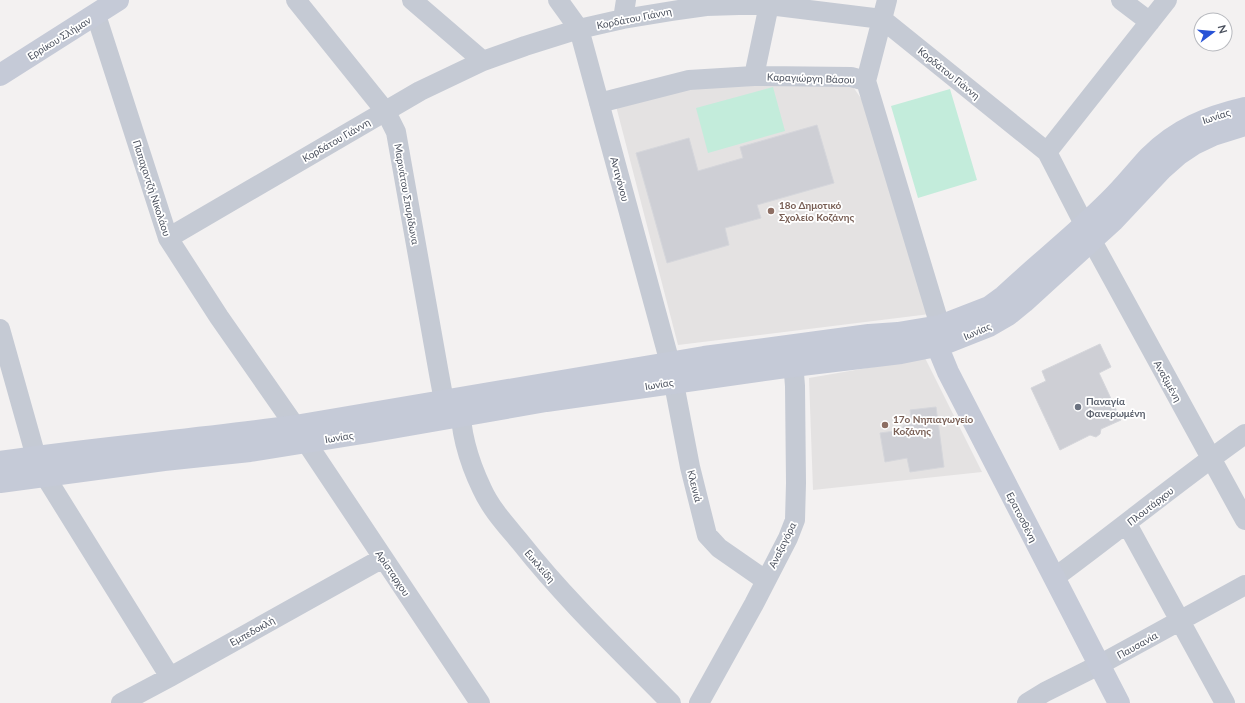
<svg xmlns="http://www.w3.org/2000/svg" width="1245" height="703" font-family="Lato,sans-serif">
  <style>
    .education { fill: #e4e2e2 }
    .green { fill: #c3ecdb }
    .building { fill: #cecfd5; stroke: #d5d6db }
    .lines { fill: none; stroke-linecap: round; stroke-linejoin: round }
    .street { stroke: #c5cad4; stroke-width: 20 }
    .secondary { stroke: #c5cad7; stroke-width: 22 }
    .education-dot { fill: #8d6e63; stroke: #fff; stroke-width: 1.5 }
    .worship-dot { fill: #6b7280; stroke: #fff; stroke-width: 1.5 }
    .labels { text-anchor: middle; dominant-baseline: central; stroke-width: 3.5; stroke-linejoin: round; paint-order: stroke }
    .street-label { font-size: 10px; fill: #4a505d; stroke: #fff }
    .education-label { font-size: 10px; font-weight: bold; fill: #785e54; stroke: #fff; text-anchor: start }
    .worship-label { font-size: 10px; font-weight: bold; fill: #5b616d; stroke: #fff; text-anchor: start }
  </style>
  <rect width="100%" height="100%" fill="#f3f1f1"/>
  <path class="education" d="M851 84 867 107 930 314 678 345 616 106 693 87Z
    M925 358 982 472 813 490 809 378Z"/>
  <path class="green" d="M773 87 785 131 708 153 696 108Z
    M950 89 977 180 918 198 891 106Z"/>
  <path class="building" d="M817 125 834 183 757 205 761 218 725 228 729 245 667 263 636 153 689 138 698 171 743 158 740 147Z
    M1100 344 1111 367 1099 373 1121 420 1101 429 1100 434 1096 437 1090 435 1060 450 1031 388 1046 381 1042 371Z
    M936 407 944 467 910 472 907 458 885 462 880 433 903 430V426L912 424 910 410Z"/>
  <g class="lines">
    <path class="street" d="M296 0 386 112 396 132 439 374 444 401V417
      M412 0 483 61
      M558 0 579 29 670 363 690 467 707 535 719 548 765 580
      M1121 0 1150 22
      M96 15 168 238 219 317 295 426
      M623 19 626 0
      M754 76 770 0
      M866 81 940 326
      M866 81 887 0
      M599 103 689 80 754 76 851 77 866 81
      M1047 152 1167 0
      M168 238 420 91 483 61 525 46 579 29 623 19 672 11 706 6 739 5H769L882 19 1047 152 1084 224
      M1092 241 1245 520
      M0 329 36 457 45 476 170 677
      M460 401C460 431 469 462 482 489 491 509 507 526 521 543 566 600 620 651 671 703
      M306 442 480 703
      M1127 524 1225 703
      M1054 578C1118 531 1180 480 1245 434
      M121 703 170 677 383 558
      M699 703 754 604 788 538 795 520 796 483 795 386 792 349
      M1027 703 1045 692 1099 665 1245 585"/>
    <path class="secondary" d="M0 75 118 0
      M940 331 941 355 948 372 1119 703
      M0 462C98 447 197 440 295 426L704 357 869 335 898 333 940 326 989 307 1004 296C1038 264 1075 235 1108 202 1123 188 1135 172 1149 157 1177 129 1207 117 1245 108
      M0 482 164 460 250 451 369 432 546 401 793 366 901 353 941 345 989 326 1008 315 1024 302 1114 220 1162 169 1179 154 1194 144 1213 135 1245 125"/>
  </g>
  <g class="education-dot">
    <circle cx="771" cy="211" r="4"/>
    <circle cx="885" cy="425" r="4"/>
  </g>
  <circle class="worship-dot" cx="1078" cy="407" r="4"/>
  <g class="labels">
    <g class="street-label">
      <text transform="translate(634 18) rotate(-11)">Κορδάτου Γιάννη</text>
      <text transform="translate(59 38) rotate(-32)">Ερρίκου Σλήμαν</text>
      <text transform="translate(949 73) rotate(39)">Κορδάτου Γιάννη</text>
      <text transform="translate(811 78) rotate(2)">Καραγιώργη Βάσου</text>
      <text transform="translate(1216 116) rotate(-18)">Ιωνίας</text>
      <text transform="translate(336 140) rotate(-30)">Κορδάτου Γιάννη</text>
      <text transform="translate(620 179) rotate(75)">Αντιγόνου</text>
      <text transform="translate(152 188) rotate(72)">Παπαχαντζή Νικολάου</text>
      <text transform="translate(407 194) rotate(80)">Μαρινάτου Σπυρίδωνα</text>
      <text transform="translate(977 331) rotate(-24)">Ιωνίας</text>
      <text transform="translate(1168 381) rotate(61)">Αναξιμένη</text>
      <text transform="translate(659 384) rotate(-9)">Ιωνίας</text>
      <text transform="translate(339 437) rotate(-9)">Ιωνίας</text>
      <text transform="translate(695 486) rotate(76)">Κλεινιά</text>
      <text transform="translate(1150 506) rotate(-38)">Πλουτάρχου</text>
      <text transform="translate(1022 517) rotate(63)">Ερατοσθένη</text>
      <text transform="translate(782 545) rotate(-64)">Αναξαγόρα</text>
      <text transform="translate(540 566) rotate(49)">Ευκλείδη</text>
      <text transform="translate(393 573) rotate(56)">Αρίσταρχου</text>
      <text transform="translate(252 631) rotate(-29)">Εμπεδοκλή</text>
      <text transform="translate(1137 645) rotate(-29)">Παυσανία</text>
    </g>
    <g class="education-label">
      <text x="779" y="205">18ο Δημοτικό<tspan x="779" dy="12">Σχολείο Κοζάνης</tspan></text>
      <text x="893" y="419">17ο Νηπιαγωγείο<tspan x="893" dy="12">Κοζάνης</tspan></text>
    </g>
    <g class="worship-label">
      <text x="1086" y="401">Παναγία<tspan x="1086" dy="12">Φανερωμένη</tspan></text>
    </g>
  </g>
  <g transform="translate(1213 32) rotate(74)"><circle r="19" fill="#ffffff" stroke="#b7b9be"/>
  <path d="M0-3L7 15L0 10L-7 15Z" fill="#2853d6"/>
  <text y="-6" font-size="11" font-weight="bold" text-anchor="middle" fill="#4a505d">N</text>
  </g>
</svg>
